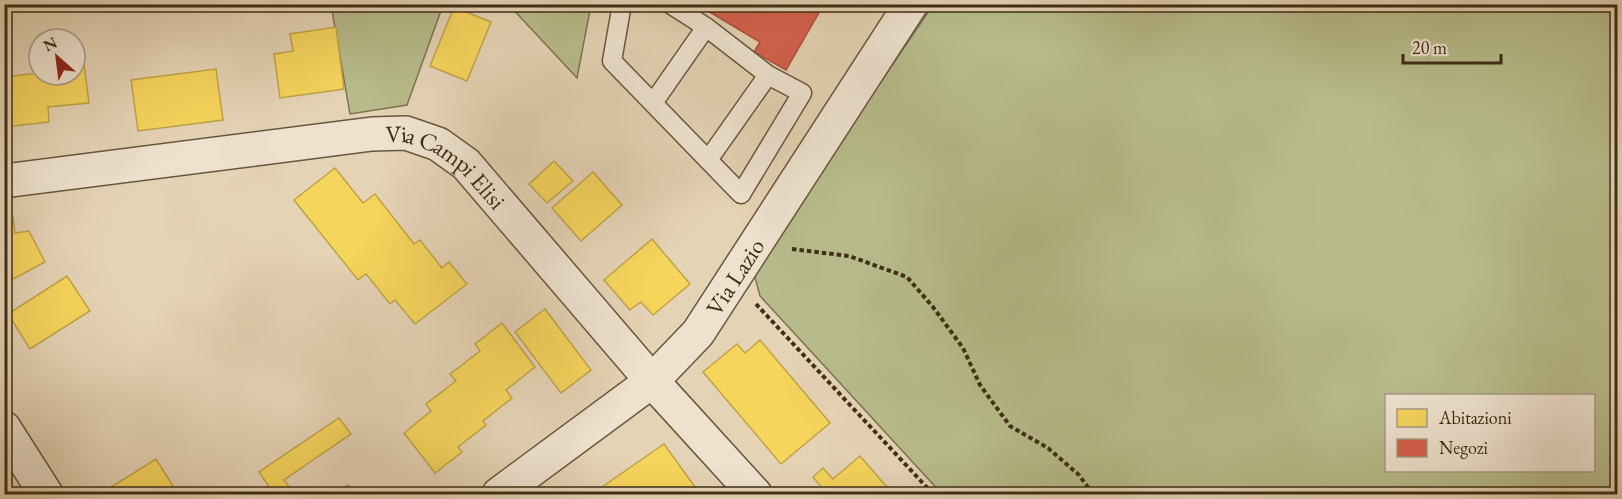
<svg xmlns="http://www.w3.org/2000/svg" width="1622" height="499" font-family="'EB Garamond',serif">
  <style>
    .green { fill: #b7bb8b; stroke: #7b7450; stroke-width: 1.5; fill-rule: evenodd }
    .homes { fill: #f6d55c; stroke: #bfa347; stroke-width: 1.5 }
    .shops { fill: #d6604d; stroke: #a9513c; stroke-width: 1.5 }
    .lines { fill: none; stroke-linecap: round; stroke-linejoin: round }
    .service-casing { stroke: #68573d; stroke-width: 21 }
    .minor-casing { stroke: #68573d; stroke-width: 36 }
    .path { stroke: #3f2e15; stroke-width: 4; stroke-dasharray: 4.5 3; stroke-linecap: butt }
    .service { stroke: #eee2cf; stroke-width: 18 }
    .minor { stroke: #eee2cf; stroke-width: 33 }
    .labels { text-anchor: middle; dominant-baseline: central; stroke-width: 6; stroke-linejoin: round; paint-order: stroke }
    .street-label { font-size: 24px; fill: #3f2e15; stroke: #eee2cf }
  </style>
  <rect width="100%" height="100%" fill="#e5d3b5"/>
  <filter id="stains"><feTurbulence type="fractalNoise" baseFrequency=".00333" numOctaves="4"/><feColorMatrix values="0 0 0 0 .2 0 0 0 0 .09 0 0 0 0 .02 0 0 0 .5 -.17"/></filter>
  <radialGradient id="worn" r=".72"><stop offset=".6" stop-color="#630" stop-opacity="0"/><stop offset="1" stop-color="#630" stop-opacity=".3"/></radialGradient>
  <path class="green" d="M331 5H443L407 105 350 114Z
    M509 5H591L577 78Z
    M933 5H1617V494H942L760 296 752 266 776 236ZM1386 396H1594V470H1386Z"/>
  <path class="homes" d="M454 7 491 22 467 81 430 66Z
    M336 27 344 89 280 98 274 54 293 51 290 34Z
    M83 56 89 103 48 107 49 122 4 127V77L39 73V75H75V57Z
    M216 69 223 120 138 131 131 80Z
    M554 161 573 181 547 203 529 184Z
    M335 168 363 203 375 194 414 244 420 240 442 268 449 262 467 284 415 324 395 300 390 304 366 274 358 280 294 200Z
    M593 172 622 205 581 241 552 208Z
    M13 217 15 233 29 231 45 262 4 284V218Z
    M652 239 690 284 653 315 641 302 630 310 604 280Z
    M67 276 90 311 30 349 8 314Z
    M545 309 591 370 561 393 515 332Z
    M502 323 535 367 506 390 512 398 483 421 486 425 458 447 462 452 435 473 404 433 431 411 426 404 456 381 450 374 480 351 475 344Z
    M760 340 830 423 781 464 703 372 737 344 745 353Z
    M339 418 351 434 284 480 295 494H266L272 491 259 472Z
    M664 444 700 494H592Z
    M860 456 893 494H816L823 489 813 477 823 468 833 479Z
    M156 459 178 494H100Z
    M348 485 354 494H331Z"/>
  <path class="shops" d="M696 4H824L786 70 754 52 760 42Z"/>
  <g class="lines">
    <g class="service-casing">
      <path id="service" d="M622 4 612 61 741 194 802 93 768 75 706 27 670 4
        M653 103 706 27
        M708 160 768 75"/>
    </g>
    <g class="minor-casing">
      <g id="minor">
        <path id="s1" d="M4 181 372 134 406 133 438 144 466 164 652 381 755 494"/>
        <path d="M4 428 46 494"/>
        <path id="s2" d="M499 494 652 381 698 333 911 4"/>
      </g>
    </g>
    <path class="path" d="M792 249 849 256 907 277 933 307 963 348 980 385 1010 426 1048 448 1079 475 1093 494
      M756 304 933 494"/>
    <use href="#service" class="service"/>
    <use href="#minor" class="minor"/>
  </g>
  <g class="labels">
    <g class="street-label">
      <text stroke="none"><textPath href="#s1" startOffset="456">Via Campi Elisi</textPath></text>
      <text stroke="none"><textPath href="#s2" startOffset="324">Via Lazio</textPath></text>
    </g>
  </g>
  <rect width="1622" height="499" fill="none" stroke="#e5d3b5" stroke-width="24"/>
  <rect x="6" y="6" width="1610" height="487" fill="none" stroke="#3f2e15" stroke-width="3"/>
  <rect x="12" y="12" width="1598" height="475" fill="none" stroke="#3f2e15" stroke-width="1.5"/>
  <rect x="1385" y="394" width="210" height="78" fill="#eee2cf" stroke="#a89a85" stroke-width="1.5"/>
  <rect x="1397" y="409" width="30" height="18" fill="#f6d55c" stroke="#a89a85" stroke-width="1.5"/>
  <text x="1439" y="424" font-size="18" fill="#3f2e15">Abitazioni</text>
  <rect x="1397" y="439" width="30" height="18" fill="#d6604d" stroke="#a89a85" stroke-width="1.5"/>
  <text x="1439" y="454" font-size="18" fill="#3f2e15">Negozi</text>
  <g transform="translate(57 57) rotate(332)"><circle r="28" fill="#eee2cf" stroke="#a89a85" stroke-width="1.5"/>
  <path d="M0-4.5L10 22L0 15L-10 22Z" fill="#8f2418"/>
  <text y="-9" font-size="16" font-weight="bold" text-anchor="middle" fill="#3f2e15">N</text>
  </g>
  <path d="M1403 54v9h98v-9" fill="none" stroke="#3f2e15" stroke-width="3"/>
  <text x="1412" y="54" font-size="18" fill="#3f2e15" stroke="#eee2cf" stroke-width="4.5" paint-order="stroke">20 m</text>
  <rect width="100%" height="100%" filter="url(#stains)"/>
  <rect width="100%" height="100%" fill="url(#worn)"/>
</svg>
